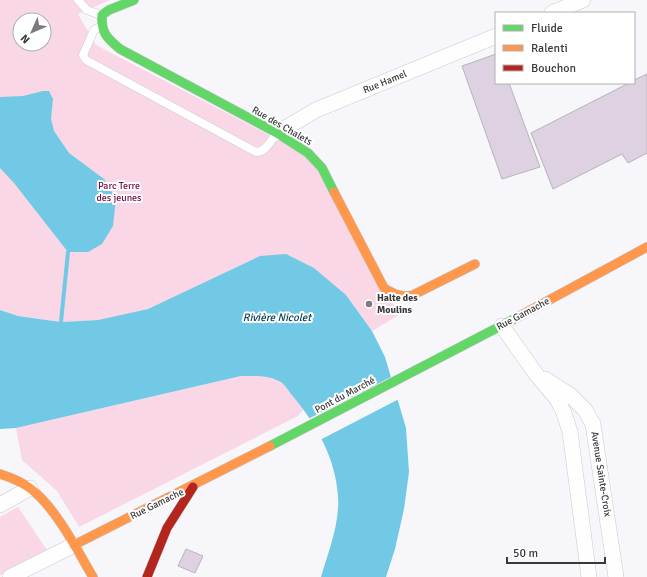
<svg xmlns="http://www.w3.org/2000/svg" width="647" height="577" font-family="Signika,sans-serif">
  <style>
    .green { fill: #f9d7e7; fill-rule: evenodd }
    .water { fill: #71c9e5 }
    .pier { fill: #f6f6fb }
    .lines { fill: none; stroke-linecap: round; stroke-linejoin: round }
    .stream { stroke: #71c9e5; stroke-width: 4 }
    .building { fill: #ded2e2; stroke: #b6b5b8 }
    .lane-casing { stroke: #cbcbce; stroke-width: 9 }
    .street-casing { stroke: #cbcbce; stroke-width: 16 }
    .fast-casing { stroke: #cbcbce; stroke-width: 10 }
    .slow-casing { stroke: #cbcbce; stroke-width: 10 }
    .jam-casing { stroke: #cbcbce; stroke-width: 10 }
    .lane { stroke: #fefefe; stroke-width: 8 }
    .street { stroke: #fefefe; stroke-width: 15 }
    .fast { stroke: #63d668; stroke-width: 9 }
    .slow { stroke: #ff974d; stroke-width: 9 }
    .jam { stroke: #b3261e; stroke-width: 9 }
    .poi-dot { fill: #7b7b7f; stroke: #fff; stroke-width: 1.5 }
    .labels { text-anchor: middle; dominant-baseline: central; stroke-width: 4; stroke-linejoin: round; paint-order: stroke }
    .street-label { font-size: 10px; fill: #39393c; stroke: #fff }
    .park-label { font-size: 10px; fill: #780947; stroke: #fff }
    .poi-label { font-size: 10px; font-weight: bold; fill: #39393c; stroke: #fff; text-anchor: start }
    .water-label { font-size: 11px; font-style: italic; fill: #0d4353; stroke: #fff }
  </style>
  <rect width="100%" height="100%" fill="#f6f6fb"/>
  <path class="green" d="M0 0H110L78 14 96 45 273 137 313 150 399 315 372 331 346 295 198 286 148 309 98 320 61 322 18 316 0 310ZM20 20H44V44H20Z
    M241 376H263L281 381 304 409 298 416 79 527 57 491 22 460 16 428Z
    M18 507 47 550 0 575V517Z"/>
  <path class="water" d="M43 91H49L53 99 51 119 54 131 69 153 104 179 116 199 113 226 102 244 88 252H68L14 183 0 168V97L23 96Z
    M286 254 314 268 346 295 372 331 385 357 406 428 409 472 404 509 395 549 386 577H321C328 553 340 523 338 497 336 459 316 423 291 394 288 390 284 383 279 381 267 375 254 376 241 376L16 428 0 429V310L18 316 61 322 98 320 148 309 260 256Z"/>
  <path class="pier" d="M393 376 399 399 320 440 308 419Z"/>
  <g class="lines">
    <path class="stream" d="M61 322 68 252"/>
  </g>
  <path class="building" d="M496 54V83H509L540 167 502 179 462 66Z
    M647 74V153L628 163 622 154 553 189 531 133 629 83H634V80Z
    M186 549 203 556 195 573 178 566Z"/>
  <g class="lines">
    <g class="lane-casing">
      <path id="lane" d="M78 0 87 10 101 15
        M100 27 94 30 83 55 86 60 256 152C266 152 271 140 276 134"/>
    </g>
    <g class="street-casing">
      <path id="street" d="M552 13 583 0
        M277 133 316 110 496 36
        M502 326 536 374 557 399 564 413 570 432 589 577
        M545 379 570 395 585 410 593 424 616 577
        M0 505 30 488
        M10 577 74 545"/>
    </g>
    <g class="fast-casing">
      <path id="fast" d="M134 0 109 10 102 15C101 33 107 38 120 49L277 133 308 153 322 168 334 192
        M270 446 516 318"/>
    </g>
    <g class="slow-casing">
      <path id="slow" d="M334 192 384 288C394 294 402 298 413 295L475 264
        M516 318 647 247
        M0 474C10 477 22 482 31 489 56 508 77 550 93 577
        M74 545 270 446"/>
    </g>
    <g class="jam-casing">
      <path id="jam" d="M147 577 167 528 193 487"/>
    </g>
    <use href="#lane" class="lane"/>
    <use href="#street" class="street"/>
    <use href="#fast" class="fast"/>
    <use href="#slow" class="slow"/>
    <use href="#jam" class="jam"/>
  </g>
  <circle class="poi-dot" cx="369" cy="304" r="4"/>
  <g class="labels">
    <g class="street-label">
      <text transform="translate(385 82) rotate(-22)">Rue Hamel</text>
      <text transform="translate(282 126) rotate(30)">Rue des Chalets</text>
      <text transform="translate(523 314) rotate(-28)">Rue Gamache</text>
      <text transform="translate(345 395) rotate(-28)">Pont du Marché</text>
      <text transform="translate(601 474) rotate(81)">Avenue Sainte-Croix</text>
      <text transform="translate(157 504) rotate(-26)">Rue Gamache</text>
    </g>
    <g class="park-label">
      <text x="119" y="186">Parc Terre<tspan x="119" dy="12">des jeunes</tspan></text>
    </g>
    <g class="poi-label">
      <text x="377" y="298">Halte des<tspan x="377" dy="12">Moulins</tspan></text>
    </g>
    <g class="water-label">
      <text x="277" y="317">Rivière Nicolet</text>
    </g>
  </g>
  <rect x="495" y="12" width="140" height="72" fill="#ffffff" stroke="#b0b0b1"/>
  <rect x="503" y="25" width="20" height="6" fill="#63d668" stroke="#b0b0b1"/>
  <text x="531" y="32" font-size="12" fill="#39393c">Fluide</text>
  <rect x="503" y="45" width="20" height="6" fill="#ff974d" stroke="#b0b0b1"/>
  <text x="531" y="52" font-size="12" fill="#39393c">Ralenti</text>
  <rect x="503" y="65" width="20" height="6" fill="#b3261e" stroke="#b0b0b1"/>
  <text x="531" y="72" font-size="12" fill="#39393c">Bouchon</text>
  <g transform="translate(32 32) rotate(225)"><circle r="19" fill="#ffffff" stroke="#b0b0b1"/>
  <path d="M0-3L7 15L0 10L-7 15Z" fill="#7b7b7f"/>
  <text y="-6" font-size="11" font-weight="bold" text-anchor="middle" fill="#39393c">N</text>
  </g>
  <path d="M507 557v6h98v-6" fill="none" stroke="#39393c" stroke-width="2"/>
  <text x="513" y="557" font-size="12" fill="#39393c" stroke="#ffffff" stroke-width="3" paint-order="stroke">50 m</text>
</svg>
